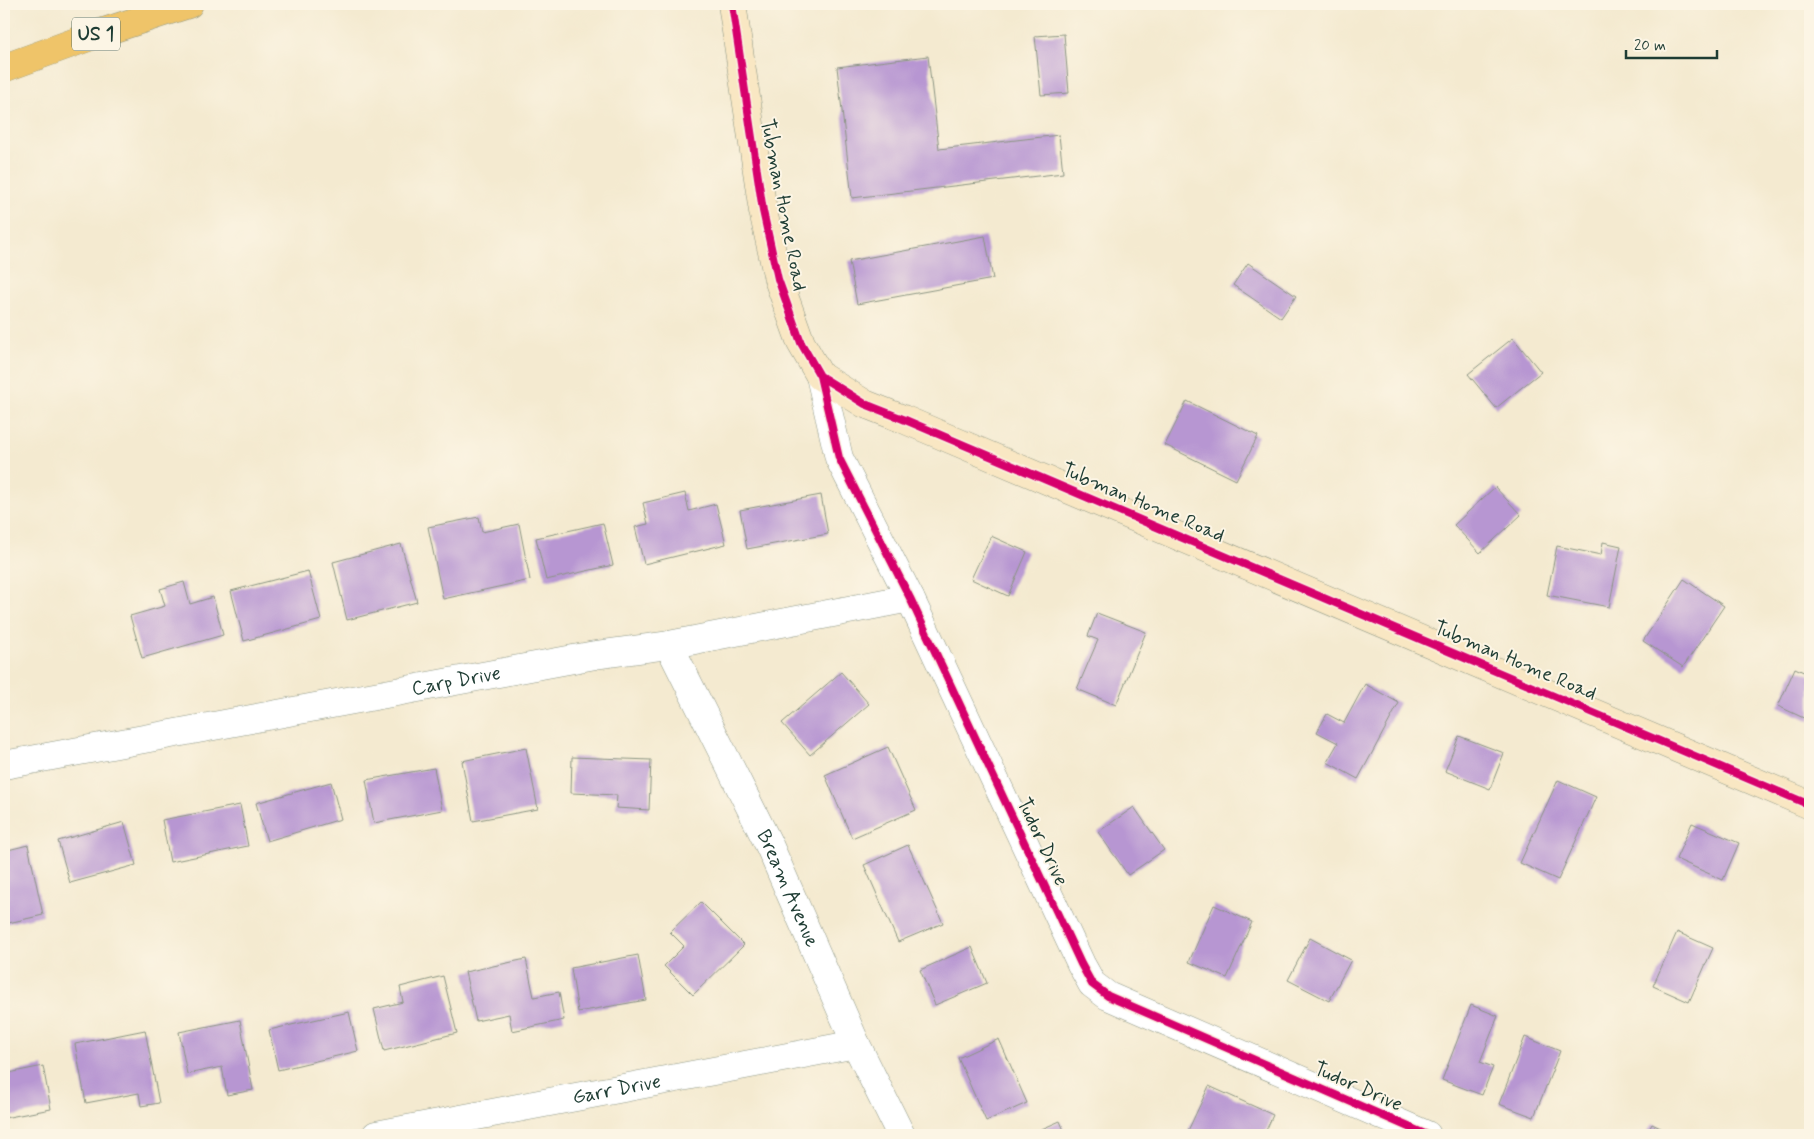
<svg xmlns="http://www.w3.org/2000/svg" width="1814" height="1139" font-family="Mynerve,sans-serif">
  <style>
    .building { fill: #b796d2 }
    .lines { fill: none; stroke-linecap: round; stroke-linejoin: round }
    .street-casing { stroke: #8a9482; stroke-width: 29 }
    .secondary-casing { stroke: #8a9482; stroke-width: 29 }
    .highway-casing { stroke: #8a9482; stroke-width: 29 }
    .street { stroke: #fff; stroke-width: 28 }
    .secondary { stroke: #f9e7c3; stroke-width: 28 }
    .highway { stroke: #efc469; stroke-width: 28 }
    .cycleway-casing { stroke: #fcf5e5; stroke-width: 11 }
    .cycleway { stroke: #d6006c; stroke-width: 8 }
    .labels { text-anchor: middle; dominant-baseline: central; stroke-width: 4; stroke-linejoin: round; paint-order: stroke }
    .shield { fill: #fcf5e5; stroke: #617469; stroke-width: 1 }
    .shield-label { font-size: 19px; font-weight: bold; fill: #1f3d34 }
    .street-label { font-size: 20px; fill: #1f3d34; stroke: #fcf5e5 }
  </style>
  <rect width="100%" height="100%" fill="#fcf5e5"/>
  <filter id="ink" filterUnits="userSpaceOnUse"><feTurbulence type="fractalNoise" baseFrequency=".02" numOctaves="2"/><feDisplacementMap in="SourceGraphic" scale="10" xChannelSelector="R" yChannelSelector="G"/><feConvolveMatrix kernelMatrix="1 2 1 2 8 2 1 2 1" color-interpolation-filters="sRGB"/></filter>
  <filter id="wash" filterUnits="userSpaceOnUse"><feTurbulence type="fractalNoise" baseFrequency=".0096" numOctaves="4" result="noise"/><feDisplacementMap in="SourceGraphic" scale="20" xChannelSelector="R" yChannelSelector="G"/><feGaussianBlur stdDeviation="1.12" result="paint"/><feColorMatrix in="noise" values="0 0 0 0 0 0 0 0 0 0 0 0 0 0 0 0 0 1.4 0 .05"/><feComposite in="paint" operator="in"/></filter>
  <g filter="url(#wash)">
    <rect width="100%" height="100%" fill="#f4ead0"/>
    <g id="blocks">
      <path class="building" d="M1064 34 1069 93 1041 95 1035 36Z
        M928 56 939 149 1059 135 1063 173 852 198 837 67Z
        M985 236 993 279 857 304 849 261Z
        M1248 263 1296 296 1281 318 1233 285Z
        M1513 338 1541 372 1496 408 1468 374Z
        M1187 401 1258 436 1236 480 1165 445Z
        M1495 487 1521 515 1480 553 1454 525Z
        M685 493 689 511 716 504 726 544 644 564 635 527 648 524 643 503Z
        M821 495 828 534 747 549 740 510Z
        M479 517 482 532 519 524 530 580 443 599 428 527Z
        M603 523 613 565 546 580 536 538Z
        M991 536 1027 552 1008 596 971 579Z
        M1603 542 1621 546 1609 607 1547 595 1557 546 1601 555Z
        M401 544 417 602 347 620 333 562Z
        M308 571 321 620 244 641 231 591Z
        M1684 579 1724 606 1683 667 1643 641Z
        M184 582 190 604 213 597 223 635 142 658 130 616 165 606 160 589Z
        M1097 613 1146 632 1116 705 1077 689 1098 640 1088 636Z
        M1795 668 1810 675V721L1778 706Z
        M841 672 869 704 810 755 782 723Z
        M1365 684 1399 703 1358 779 1327 762 1338 743 1317 732 1327 714 1344 723Z
        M1459 736 1504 753 1490 789 1445 771Z
        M888 747 916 810 852 838 825 775Z
        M526 748 538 809 473 821 462 761Z
        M572 757 651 760 649 810 616 808 617 795 571 793Z
        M434 768 442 810 374 823 366 780Z
        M1558 780 1596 797 1558 880 1520 863Z
        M331 782 341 819 267 841 256 803Z
        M240 805 248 846 170 862 162 820Z
        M1134 807 1164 850 1128 875 1098 832Z
        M124 822 136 865 70 883 58 841Z
        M1692 823 1739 843 1723 880 1676 859Z
        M28 845 43 915 4 924V851Z
        M908 845 943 923 898 942 864 865Z
        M701 902 744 945 693 995 664 966 684 946 670 932Z
        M1214 905 1252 922 1227 978 1189 962Z
        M1677 932 1713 948 1689 1002 1653 986Z
        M1310 938 1351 960 1329 1001 1288 980Z
        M972 947 987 983 935 1005 920 970Z
        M638 955 646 1000 578 1012 571 968Z
        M526 959 534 997 559 992 564 1020 512 1031 509 1014 476 1021 465 972Z
        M443 976 457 1033 384 1051 374 1009 403 1002 400 987Z
        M1471 1005 1498 1016 1480 1062 1493 1067 1482 1095 1442 1080Z
        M349 1012 358 1051 278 1070 269 1030Z
        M240 1020 253 1090 227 1095 222 1067 187 1074 179 1032Z
        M145 1030 159 1103 141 1106 139 1093 86 1103 75 1044Z
        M1525 1037 1560 1051 1534 1117 1499 1104Z
        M999 1039 1027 1103 986 1121 958 1058Z
        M43 1066 51 1109 4 1118V1074Z
        M1209 1086 1273 1115 1264 1135H1186Z
        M1060 1121 1066 1135H1028Z
        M1652 1124 1676 1135H1646Z"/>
    </g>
  </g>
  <g filter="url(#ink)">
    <use href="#blocks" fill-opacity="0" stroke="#8a9482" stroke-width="1"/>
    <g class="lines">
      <g class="street-casing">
        <g id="street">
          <path d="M820 376 839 458 910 598 1081 964 1092 984 1108 996 1427 1135"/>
          <path id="s1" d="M669 645 770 847 856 1044 901 1135"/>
          <path id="s2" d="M4 765 595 655 669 645 910 598"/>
          <path id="s3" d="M376 1135 856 1044"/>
        </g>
      </g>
      <g class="secondary-casing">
        <path id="secondary" d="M732 4 763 211 778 279 801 343 820 376 865 404 903 419 1810 805"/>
      </g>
      <g class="highway-casing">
        <path id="highway" d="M4 68 100 33 189 4"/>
      </g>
      <use href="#street" class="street"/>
      <use href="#secondary" class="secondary"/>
      <use href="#highway" class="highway"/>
      <g class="cycleway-casing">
        <path id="cycleway" d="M732 4 763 211 778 279 801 343 820 376 865 404 903 419 1810 805
          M820 376 839 458 910 598 1081 964 1092 984 1108 996 1427 1135"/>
      </g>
      <use href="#cycleway" class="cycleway"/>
    </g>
  </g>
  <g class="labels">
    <rect class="shield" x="72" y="17.5" width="48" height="33" rx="4"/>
    <g class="shield-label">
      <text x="96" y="34">US 1</text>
    </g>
    <g class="street-label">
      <text transform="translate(783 205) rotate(79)">Tubman Home Road</text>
      <text transform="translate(1143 503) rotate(23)">Tubman Home Road</text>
      <text transform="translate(1515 661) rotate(23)">Tubman Home Road</text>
      <text stroke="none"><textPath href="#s2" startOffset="460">Carp Drive</textPath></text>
      <text transform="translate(1042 842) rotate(65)">Tudor Drive</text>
      <text stroke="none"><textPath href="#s1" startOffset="271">Bream Avenue</textPath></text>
      <text transform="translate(1358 1087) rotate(24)">Tudor Drive</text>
      <text stroke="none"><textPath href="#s3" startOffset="245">Garr Drive</textPath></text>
    </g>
  </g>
  <rect width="1814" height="1139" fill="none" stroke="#fcf5e5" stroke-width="20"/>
  <path d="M1626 50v8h91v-8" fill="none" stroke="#1f3d34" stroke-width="2.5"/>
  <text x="1634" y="50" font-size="15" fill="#1f3d34" stroke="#fcf5e5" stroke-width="4" paint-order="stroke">20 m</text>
</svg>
